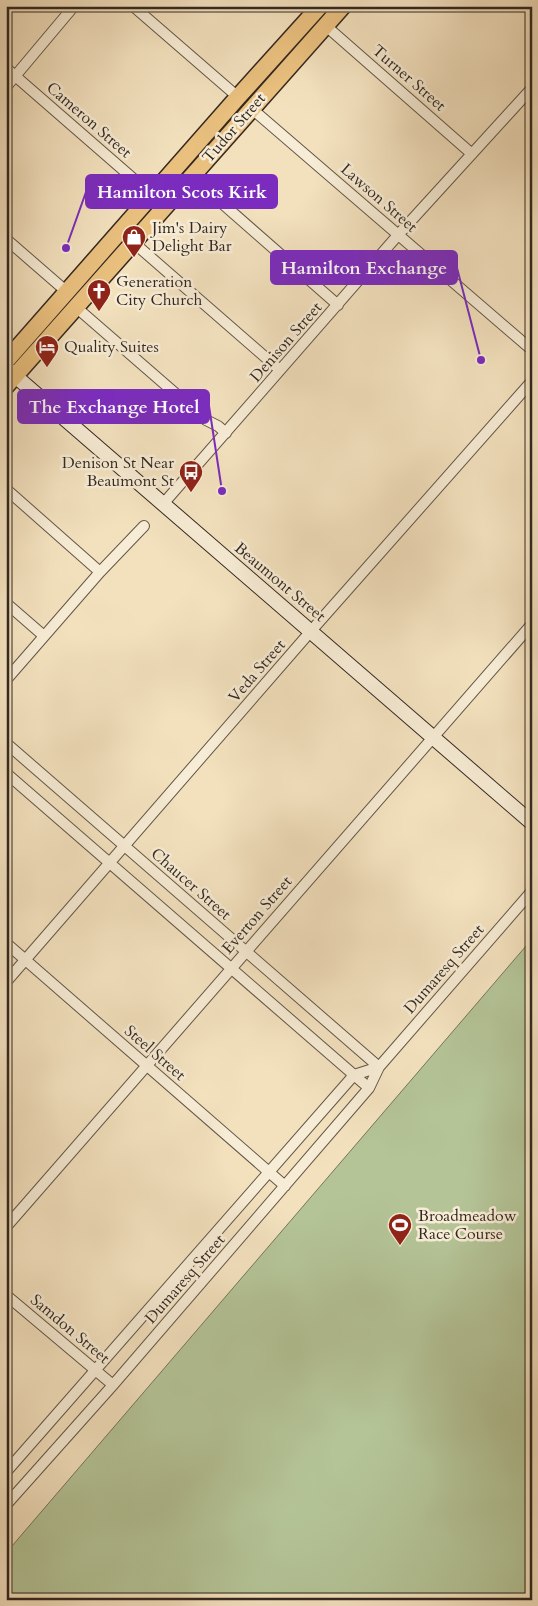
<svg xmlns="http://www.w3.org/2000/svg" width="538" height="1606" font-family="Cardo,serif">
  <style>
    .green { fill: #b4c497; stroke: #74765c }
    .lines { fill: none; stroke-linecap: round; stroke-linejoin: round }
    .street-casing { stroke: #635648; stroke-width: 12 }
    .secondary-casing { stroke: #332821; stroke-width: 16 }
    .primary-casing { stroke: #332821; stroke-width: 19 }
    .street { stroke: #f7ecd5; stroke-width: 10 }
    .secondary { stroke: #f7ecd5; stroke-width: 14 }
    .primary { stroke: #eac07f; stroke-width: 16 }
    .labels { text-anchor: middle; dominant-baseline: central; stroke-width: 5; stroke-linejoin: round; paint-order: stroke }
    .street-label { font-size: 16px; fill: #332821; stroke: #f7ecd5 }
    .poi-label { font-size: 16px; fill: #332821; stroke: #f7ecd5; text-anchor: start }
    .leader { fill: none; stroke: #7b2cbf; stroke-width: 2 }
    .callout-dot { fill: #7b2cbf; stroke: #f7ecd5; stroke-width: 2 }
    .callout { fill: #7b2cbf; stroke: #7b2cbf; stroke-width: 2 }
    .callout-label { font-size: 18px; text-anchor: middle; font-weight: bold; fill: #fff }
  </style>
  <rect width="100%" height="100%" fill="#f3e1be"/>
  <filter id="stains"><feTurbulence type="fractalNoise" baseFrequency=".004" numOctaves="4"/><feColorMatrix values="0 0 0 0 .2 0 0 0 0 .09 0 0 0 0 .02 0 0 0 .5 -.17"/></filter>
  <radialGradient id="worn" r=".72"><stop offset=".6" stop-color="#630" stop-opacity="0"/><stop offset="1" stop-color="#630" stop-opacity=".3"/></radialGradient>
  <path class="green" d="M532 939V1600H6V1553Z"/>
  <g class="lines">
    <g class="street-casing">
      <path id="street" d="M133 6 238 97
        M326 26 472 154
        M6 68 152 195
        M6 87 74 6
        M251 108 532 350
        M191 176 338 305
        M6 239 67 292
        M133 242 280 370
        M77 308 206 420 218 426 226 433
        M6 489 100 572
        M163 504 398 235 532 88
        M6 603 44 636
        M6 680 100 572 144 526
        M6 743 379 1067
        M6 773 369 1088
        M6 943 285 1186
        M6 982 311 631 532 381
        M6 1227 532 624
        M6 1295 113 1385
        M6 1472 354 1075 379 1067
        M6 1505 113 1385 369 1088 379 1067 532 891"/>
    </g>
    <g class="secondary-casing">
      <path id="secondary" d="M6 368 532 823"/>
    </g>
    <g class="primary-casing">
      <path id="primary" d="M6 361 238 97 320 6
        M6 386 343 6"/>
    </g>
    <use href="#street" class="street"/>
    <use href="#secondary" class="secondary"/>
    <use href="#primary" class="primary"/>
  </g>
  <defs>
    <g id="shop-pin" transform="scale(1.25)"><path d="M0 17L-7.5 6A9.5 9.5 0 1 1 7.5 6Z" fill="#8f2418" stroke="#f7ecd5"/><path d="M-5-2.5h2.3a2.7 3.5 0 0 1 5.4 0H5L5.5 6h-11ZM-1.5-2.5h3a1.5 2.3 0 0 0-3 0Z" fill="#fff"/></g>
    <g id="church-pin" transform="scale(1.25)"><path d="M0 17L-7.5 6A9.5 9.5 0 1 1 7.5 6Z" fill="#8f2418" stroke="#f7ecd5"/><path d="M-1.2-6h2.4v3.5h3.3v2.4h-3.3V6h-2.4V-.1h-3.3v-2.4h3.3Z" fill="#fff"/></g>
    <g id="hotel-pin" transform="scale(1.25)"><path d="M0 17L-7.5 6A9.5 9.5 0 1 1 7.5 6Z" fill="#8f2418" stroke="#f7ecd5"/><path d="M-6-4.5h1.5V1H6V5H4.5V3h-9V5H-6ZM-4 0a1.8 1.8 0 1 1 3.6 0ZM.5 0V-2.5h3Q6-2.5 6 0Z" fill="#fff"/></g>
    <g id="bus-pin" transform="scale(1.25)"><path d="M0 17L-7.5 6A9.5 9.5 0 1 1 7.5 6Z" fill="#8f2418" stroke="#f7ecd5"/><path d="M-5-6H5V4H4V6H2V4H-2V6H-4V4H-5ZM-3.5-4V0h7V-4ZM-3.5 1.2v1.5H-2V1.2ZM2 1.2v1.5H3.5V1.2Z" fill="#fff"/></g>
    <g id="stadium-pin" transform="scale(1.25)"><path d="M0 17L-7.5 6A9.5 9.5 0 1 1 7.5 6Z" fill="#8f2418" stroke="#f7ecd5"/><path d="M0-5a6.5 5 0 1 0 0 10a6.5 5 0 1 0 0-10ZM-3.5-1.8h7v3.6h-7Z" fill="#fff"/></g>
  </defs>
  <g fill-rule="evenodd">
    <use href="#shop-pin" x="134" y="237"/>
    <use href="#church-pin" x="99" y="291"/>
    <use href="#hotel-pin" x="47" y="347"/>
    <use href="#bus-pin" x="191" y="472"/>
    <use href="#stadium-pin" x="400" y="1225"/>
  </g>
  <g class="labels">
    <g class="street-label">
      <text transform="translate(409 78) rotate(41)">Turner Street</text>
      <text transform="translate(89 120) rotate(41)">Cameron Street</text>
      <text transform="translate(234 128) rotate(-49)">Tudor Street</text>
      <text transform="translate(379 198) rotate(41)">Lawson Street</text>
      <text transform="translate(286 342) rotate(-49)">Denison Street</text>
      <text transform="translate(280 582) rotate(40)">Beaumont Street</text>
      <text transform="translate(257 671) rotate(-49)">Veda Street</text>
      <text transform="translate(191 884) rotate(41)">Chaucer Street</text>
      <text transform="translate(257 915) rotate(-49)">Everton Street</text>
      <text transform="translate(444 969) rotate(-49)">Dumaresq Street</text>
      <text transform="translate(155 1053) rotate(41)">Steel Street</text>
      <text transform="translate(185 1279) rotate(-49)">Dumaresq Street</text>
      <text transform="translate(70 1329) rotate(40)">Samdon Street</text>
    </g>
    <g class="poi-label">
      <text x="152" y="228">Jim's Dairy<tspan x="152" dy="18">Delight Bar</tspan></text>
      <text x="116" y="282">Generation<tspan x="116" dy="18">City Church</tspan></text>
      <text x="64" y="347">Quality Suites</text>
      <text x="174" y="463" text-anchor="end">Denison St Near<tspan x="174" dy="18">Beaumont St</tspan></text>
      <text x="418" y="1216">Broadmeadow<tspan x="418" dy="18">Race Course</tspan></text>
    </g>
  </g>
  <path class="leader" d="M66 248L86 192M481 360L457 268M222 491L209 406"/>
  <g class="callout-dot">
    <circle cx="66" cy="248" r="5"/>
    <circle cx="481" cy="360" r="5"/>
    <circle cx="222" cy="491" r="5"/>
  </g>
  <g class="callout">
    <rect x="86" y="175" width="191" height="33" rx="5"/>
    <rect x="271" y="251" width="186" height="33" rx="5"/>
    <rect x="18" y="390" width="191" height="33" rx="5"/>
  </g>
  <g class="callout-label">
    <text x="182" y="198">Hamilton Scots Kirk</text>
    <text x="364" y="274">Hamilton Exchange</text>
    <text x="114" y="413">The Exchange Hotel</text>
  </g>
  <rect width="538" height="1606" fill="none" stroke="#f3e1be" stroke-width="25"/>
  <rect x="8" y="8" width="523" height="1591" fill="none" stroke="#332821" stroke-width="2.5"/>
  <rect x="12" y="12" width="513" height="1581" fill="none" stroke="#332821"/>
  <rect width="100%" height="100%" filter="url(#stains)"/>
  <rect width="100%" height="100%" fill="url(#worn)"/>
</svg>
